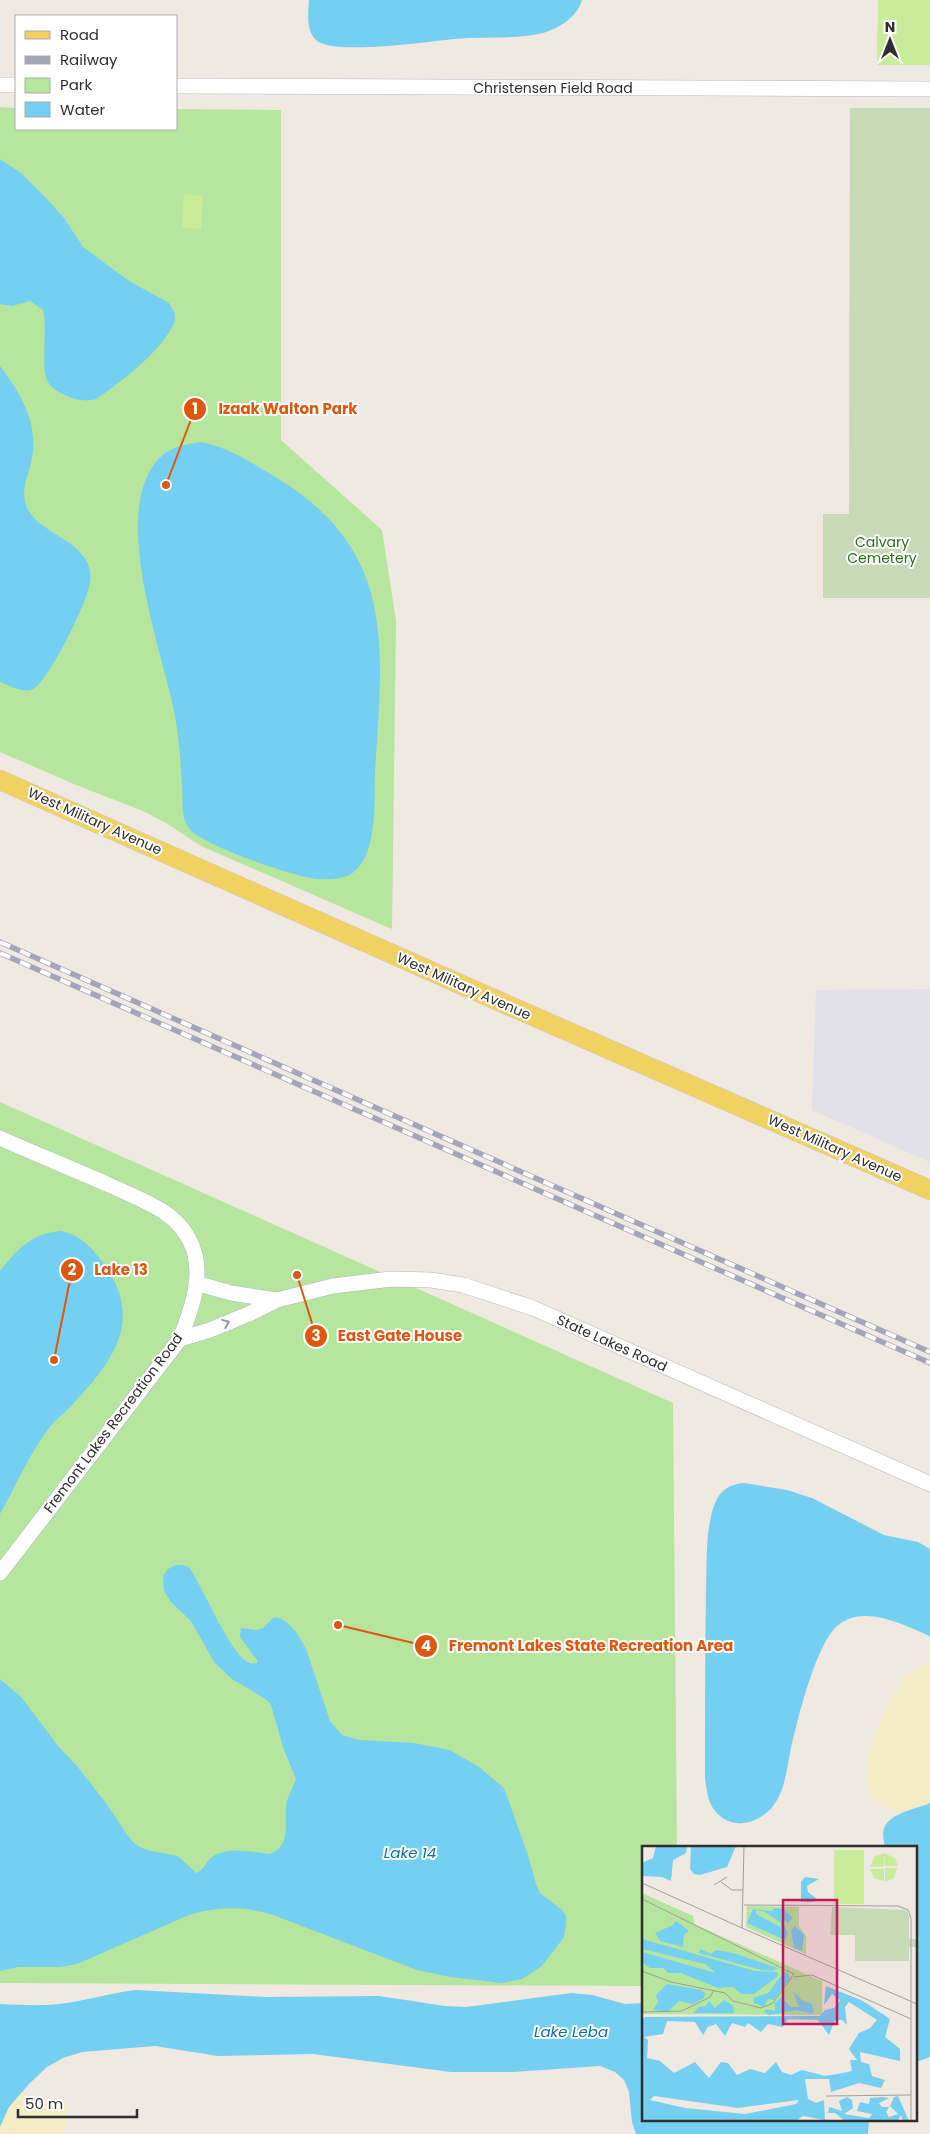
<svg xmlns="http://www.w3.org/2000/svg" width="930" height="2134" font-family="Poppins,sans-serif">
  <style>
    .industrial { fill: #e3e1e8 }
    .green { fill: #b6e59e }
    .sand { fill: #f3ecc5 }
    .cemetery { fill: #c8d9b8 }
    .pitch { fill: #c9ec9a }
    .water { fill: #75cff0 }
    .lines { fill: none; stroke-linecap: round; stroke-linejoin: round }
    .minor-casing { stroke: #b4b7c1; stroke-width: 16 }
    .major-casing { stroke: #c9c9c9; stroke-width: 20 }
    .minor { stroke: #fff; stroke-width: 15 }
    .major { stroke: #f2d163; stroke-width: 19 }
    .rail-casing { stroke: #a3a6b8; stroke-width: 5.5 }
    .rail { stroke: #fff; stroke-width: 4; stroke-dasharray: 11; stroke-linecap: butt }
    .oneway { stroke: #969696 }
    .labels { text-anchor: middle; dominant-baseline: central; stroke-width: 4; stroke-linejoin: round; paint-order: stroke }
    .street-label { font-size: 14px; fill: #2e2e2e; stroke: #fff }
    .park-label { font-size: 14px; fill: #2c6e1b; stroke: #fff }
    .water-label { font-size: 15px; font-style: italic; fill: #0d6fa3; stroke: #fff }
    .inset-road { fill: none; stroke: #a29e99; stroke-width: 1 }
    .view { fill: #c2185b; fill-opacity: 0.15; stroke: #c2185b; stroke-width: 2.5 }
    .inset-edge { fill: none; stroke: #2e2e2e; stroke-width: 2.5 }
    .leader { fill: none; stroke: #df570e; stroke-width: 2 }
    .callout-dot { fill: #df570e; stroke: #fff; stroke-width: 2 }
    .mark-label { font-size: 15px; text-anchor: middle; font-weight: bold; fill: #fff }
    .callout-label { font-size: 15px; text-anchor: middle; font-weight: bold; fill: #df570e; stroke: #fff; stroke-width: 4; stroke-linejoin: round; paint-order: stroke }
  </style>
  <rect width="100%" height="100%" fill="#efe9e1"/>
  <path class="industrial" d="M930 989V1162L812 1110 816 990Z"/>
  <path class="green" d="M0 107 16 108V129H176V109L281 110V440L382 530 396 621 392 929 201 846 166 823 143 811 76 785 0 752Z
    M0 1102 673 1403 677 1848H644V1986L0 1983Z"/>
  <path class="sand" d="M930 1660V1803C912 1812 901 1817 883 1806 878 1803 872 1800 870 1793 859 1764 885 1700 905 1678 913 1670 921 1665 930 1660Z
    M21 2093 39 2104 67 2105 65 2133 0 2134C0 2118 11 2105 21 2093Z"/>
  <path class="cemetery" d="M850 108H930V598H823V514H849Z"/>
  <path class="pitch" d="M878 0H930V65H877Z
    M184 194 203 196 201 229 182 228Z"/>
  <path class="water" d="M309 0H582C577 17 560 28 543 33 514 40 484 36 455 39 431 41 333 56 316 40 306 31 308 12 309 0Z
    M0 159 21 173 45 197 64 218 83 247 129 281 169 303 175 314V320C165 349 121 382 96 399 86 402 76 400 67 396 60 393 52 389 48 382 40 369 48 327 43 310L30 301 12 306 0 304Z
    M0 366C22 395 40 426 31 463 28 475 22 488 25 501 30 530 77 537 88 564 91 571 91 580 89 587 86 604 48 682 33 689 23 694 9 685 0 682Z
    M201 442C230 448 252 463 277 478 399 552 382 650 375 773 374 802 378 857 351 874 342 879 328 880 318 879 296 878 198 844 188 827 181 817 183 800 182 788 181 764 179 739 175 715 163 652 105 503 164 454 174 446 189 444 201 442Z
    M60 1231C81 1235 91 1247 104 1264 144 1320 114 1360 73 1404 66 1412 56 1419 49 1428 29 1454 16 1486 0 1514V1271C18 1249 30 1234 60 1231Z
    M744 1483 787 1490 812 1498 884 1535 918 1542 930 1549V1636C904 1625 863 1603 837 1626 815 1646 797 1722 790 1753 787 1768 785 1787 777 1800 767 1819 739 1832 720 1816 708 1806 707 1793 705 1778 705 1716 705 1653 706 1591 707 1564 705 1528 715 1503 720 1490 731 1484 744 1483Z
    M176 1565H182L189 1567C203 1588 229 1650 246 1661 250 1664 253 1664 257 1663V1660L240 1637 241 1628 257 1630 263 1628 274 1617C289 1618 300 1637 306 1649L330 1721 342 1735 359 1740 414 1743 450 1750 479 1767 504 1788 528 1855 536 1884 540 1893 562 1910 566 1916V1925L564 1937 542 1966 522 1979 502 1983 450 1977 417 1970 273 1915C244 1906 218 1906 189 1915L77 1964 60 1967H18L0 1971V1679L22 1698 59 1747 76 1765 106 1803 130 1839 138 1846 147 1850 178 1856 196 1873C204 1871 205 1862 212 1857 229 1846 252 1852 270 1854 294 1844 282 1820 287 1801 289 1794 293 1787 296 1779L284 1750 271 1705 267 1700 232 1679 214 1662 191 1621 171 1602 164 1591 163 1576 168 1569Z
    M930 1803V2057L916 2062V1848H885C884 1842 882 1833 884 1828 891 1812 917 1809 930 1803Z
    M136 1990 266 1997 379 1996 445 2006 466 2007 571 1993 592 1995 625 2004 644 2003V2120H869L868 2134H636L632 2122 629 2092 624 2080 615 2072 600 2066 513 2072H451L313 2054 218 2056 155 2046 82 2052 63 2058 47 2067 30 2083 9 2107 0 2127V2004C20 2005 39 2006 59 2004 85 2001 110 1993 136 1990Z"/>
  <g class="lines">
    <g class="minor-casing">
      <path id="minor" d="M0 85H16
        M176 86 930 89
        M0 1138C36 1154 73 1169 109 1185 127 1193 147 1201 164 1212 177 1221 189 1235 194 1251 203 1281 190 1312 180 1339L0 1573
        M196 1283 231 1293 277 1300
        M180 1339 210 1330 251 1313 277 1300 333 1286 391 1279 431 1280 463 1285 533 1308 930 1484"/>
    </g>
    <g class="major-casing">
      <path id="major" d="M0 780 462 985 930 1190"/>
    </g>
    <use href="#minor" class="minor"/>
    <use href="#major" class="major"/>
    <g class="rail-casing">
      <path id="rail" d="M0 942 930 1352
        M0 953 930 1363"/>
    </g>
    <use href="#rail" class="rail"/>
  </g>
  <defs><path id="oneway-chevron" d="M-2-3.5L2.5 0L-2 3.5" fill="none" stroke-width="1.6" stroke-linecap="round" stroke-linejoin="round" transform="scale(1.25)"/></defs>
  <use class="oneway" href="#oneway-chevron" transform="translate(226 1323) rotate(-22)"/>
  <g class="labels">
    <g class="street-label">
      <text x="553" y="88">Christensen Field Road</text>
      <text transform="translate(95 821) rotate(24)">West Military Avenue</text>
      <text transform="translate(464 986) rotate(24)">West Military Avenue</text>
      <text transform="translate(835 1148) rotate(24)">West Military Avenue</text>
      <text transform="translate(612 1343) rotate(24)">State Lakes Road</text>
      <text transform="translate(113 1423) rotate(-53)">Fremont Lakes Recreation Road</text>
    </g>
    <g class="park-label">
      <text x="882" y="542">Calvary<tspan x="882" dy="16">Cemetery</tspan></text>
    </g>
    <g class="water-label">
      <text x="410" y="1852">Lake 14</text>
      <text x="571" y="2031">Lake Leba</text>
    </g>
  </g>
  <g transform="translate(642 1846)">
    <rect width="275" height="275" fill="#efe9e1"/>
    <path d="M0 47 51 70 52 78 180 135V169L0 168ZM105 60 157 61V80L164 90V108L104 81Z" fill="#b6e59e"/>
    <path d="M190 61 264 64 267 69V93H275V101H267V115H213V89H188Z" fill="#c8d9b8"/>
    <path d="M192 4H222V58H192ZM242 7 253 12 256 20H243ZM242 7V20L228 21 233 10ZM255 22 252 32 243 36V22ZM228 23H242V35L232 32Z" fill="#c9ec9a"/>
    <path d="M14 0H45L44 7 31 14 29 35 20 31 0 30V17L11 12ZM49 0H94L85 21 58 29 52 28 48 23ZM163 31 177 33 165 40 166 46 174 52 172 56H159V36ZM132 62 141 63 151 72 146 77 139 72 146 87 143 94 105 77 111 63 130 65ZM114 64 123 66 138 76 140 82 114 68ZM34 75 47 85 42 89 41 101 18 95 13 87 31 79ZM153 80 162 89 160 105 152 102 149 84ZM0 93 113 125 135 126 136 130 112 148H99L91 141 76 142 39 127H26L21 122H8L0 116V106L74 127 63 118 0 103ZM58 103 69 108 74 104 91 107 136 122 131 125 119 124 57 107ZM142 126 146 127 148 132 132 154 126 153 122 161 112 157 111 152 126 147ZM25 138 59 144 63 147 62 152 51 158 37 155 26 166 11 164 16 156 14 149ZM184 140 221 155 248 173 243 191 258 203V215L218 206 219 216 227 218 230 230 243 234 239 242 217 237 189 246 187 233H163L166 253 174 257 182 254 183 274 161 270 154 275H1L0 174 3 171 178 170 183 164 192 162 198 154 190 148 182 159ZM207 156 235 174 228 182 217 187 207 203 215 214H208L210 225 201 227 183 230 160 224 149 229 140 226 134 216 123 227 108 223 95 229 86 217 79 216 67 232 53 216 32 227 18 215 5 212 6 194 2 191 21 188 25 175 53 176 61 189 66 181 74 178 83 190 90 177 103 181 106 177 119 186 126 178 141 181 146 173 176 174 187 189 193 174H200L205 179 203 161ZM12 250 96 262 157 254 154 258 103 268 43 262 8 254ZM151 145 161 155 170 158 172 168 154 164 127 169 122 166 124 163 133 165V157L139 151 149 161H157ZM82 154 91 160 92 167H51L57 161 64 160 67 155 73 162ZM256 250 267 275H261L259 269 256 275H203L193 267H186L187 261 200 265 197 255 205 251 210 254 211 262 202 268 227 272 230 268 215 265 218 256 227 258 228 252 240 251 247 252 237 257 240 261H247L244 266 247 271 256 268 248 260 252 251Z" fill="#75cff0" fill-rule="evenodd"/>
    <path class="inset-road" d="M102 0 100 82 275 158M79 36 90 44H101M0 37 100 82M72 39 85 31M0 53 152 128 131 157 119 162 91 155 83 147 29 136 0 125M102 59 256 60 266 64 269 72V275M152 131 170 129 269 173M0 166 40 165 68 151 72 144M184 250 269 249"/>
    <path class="view" d="M141 54H195V178H141Z"/>
    <rect width="275" height="275" class="inset-edge"/>
  </g>
  <path class="leader" d="M166 485L195 409M54 1360L72 1270M297 1275L316 1336M338 1625L426 1646"/>
  <g class="callout-dot">
    <circle cx="166" cy="485" r="5"/>
    <circle cx="54" cy="1360" r="5"/>
    <circle cx="297" cy="1275" r="5"/>
    <circle cx="338" cy="1625" r="5"/>
    <circle cx="195" cy="409" r="12"/>
    <circle cx="72" cy="1270" r="12"/>
    <circle cx="316" cy="1336" r="12"/>
    <circle cx="426" cy="1646" r="12"/>
  </g>
  <g class="mark-label">
    <text x="195" y="414">1</text>
    <text x="72" y="1275">2</text>
    <text x="316" y="1341">3</text>
    <text x="426" y="1651">4</text>
  </g>
  <g class="callout-label">
    <text x="288" y="414">Izaak Walton Park</text>
    <text x="121" y="1275">Lake 13</text>
    <text x="400" y="1341">East Gate House</text>
    <text x="591" y="1651">Fremont Lakes State Recreation Area</text>
  </g>
  <rect x="15" y="15" width="162" height="115" fill="#ffffff" stroke="#ababab"/>
  <rect x="25" y="31" width="25" height="8" fill="#f2d163" stroke="#ababab"/>
  <text x="60" y="40" font-size="15" fill="#2e2e2e">Road</text>
  <rect x="25" y="56" width="25" height="8" fill="#a3a6b8" stroke="#ababab"/>
  <text x="60" y="65" font-size="15" fill="#2e2e2e">Railway</text>
  <rect x="25" y="78" width="25" height="15" fill="#b6e59e" stroke="#ababab"/>
  <text x="60" y="90" font-size="15" fill="#2e2e2e">Park</text>
  <rect x="25" y="102" width="25" height="15" fill="#75cff0" stroke="#ababab"/>
  <text x="60" y="115" font-size="15" fill="#2e2e2e">Water</text>
  <g transform="translate(890 40)" stroke="#ffffff" stroke-width="4" paint-order="stroke">
  <path d="M0-4L9 19L0 12L-9 19Z" fill="#2e2e2e"/>
  <text y="-8" font-size="14" font-weight="bold" text-anchor="middle" fill="#2e2e2e">N</text>
  </g>
  <path d="M18 2109v8h119v-8" fill="none" stroke="#2e2e2e" stroke-width="2.5"/>
  <text x="25" y="2109" font-size="15" fill="#2e2e2e" stroke="#ffffff" stroke-width="4" paint-order="stroke">50 m</text>
</svg>
